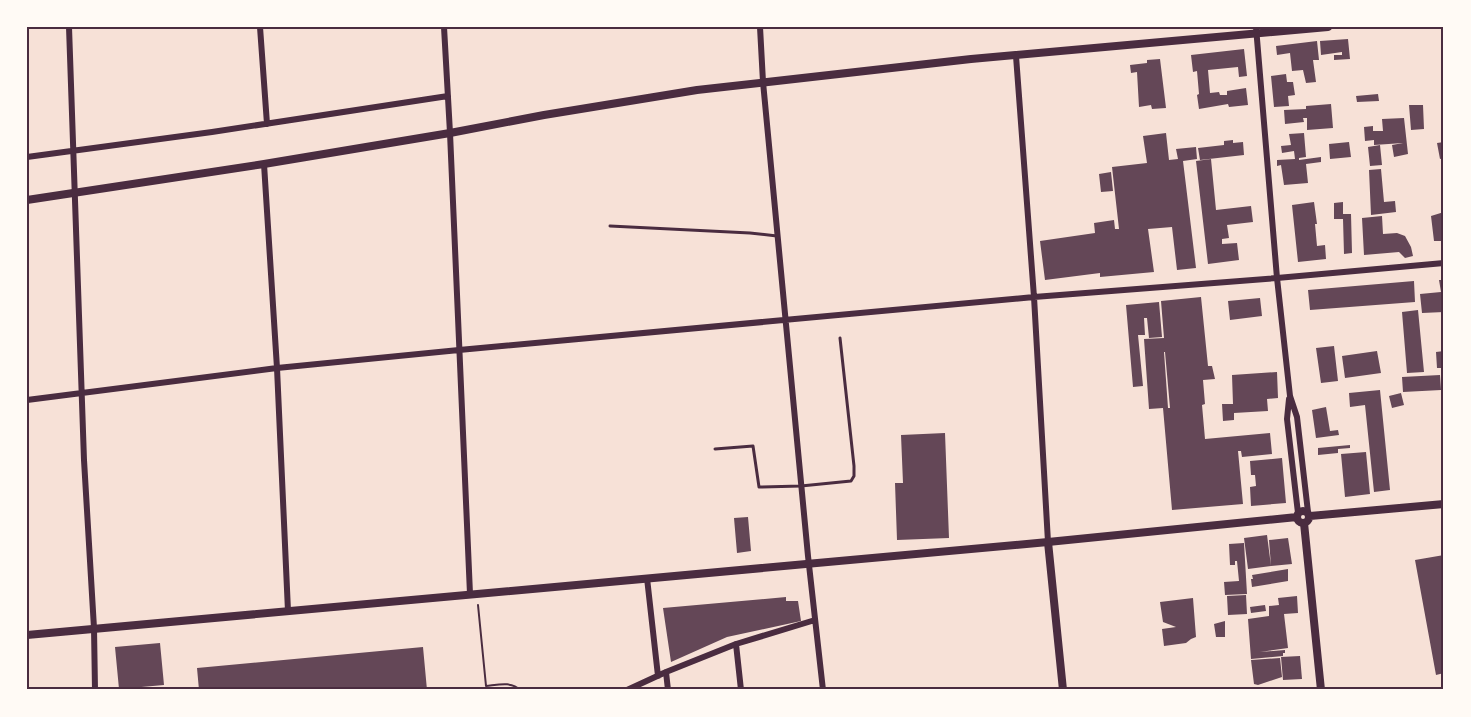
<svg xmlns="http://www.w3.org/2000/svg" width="1471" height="717" font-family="Signika,sans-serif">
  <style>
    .building { fill: #644757; fill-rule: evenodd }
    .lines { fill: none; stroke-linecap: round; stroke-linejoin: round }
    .path { stroke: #4a2c40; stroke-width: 2 }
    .service { stroke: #4a2c40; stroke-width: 3 }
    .minor { stroke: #4a2c40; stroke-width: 6 }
    .tertiary { stroke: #4a2c40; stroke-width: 8 }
    .secondary { stroke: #4a2c40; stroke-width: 8 }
    .neatline { fill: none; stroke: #4a2c40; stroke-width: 2 }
  </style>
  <rect width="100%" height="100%" fill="#f7e1d7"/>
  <path class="building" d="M1348 39 1350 59 1334 60V55H1342V52L1321 55 1320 41Z
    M1317 41 1319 60H1313L1316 82 1306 83 1303 70 1292 71 1290 53 1277 55 1276 46Z
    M1244 49 1247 76 1239 77 1238 67 1208 70 1210 93 1219 92 1220 95H1227V91L1246 88 1248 105 1229 107 1228 104 1199 109 1197 95 1199 94 1197 71 1193 72 1191 55Z
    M1160 59 1166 108 1152 109 1151 105 1139 107 1137 72 1131 73 1130 65 1147 63V60Z
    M1286 74 1287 82H1293L1295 95 1288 96 1289 106 1274 107 1271 76Z
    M1378 94 1379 101 1357 102 1356 96Z
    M1331 104 1333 128 1307 130V118H1303L1304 122 1285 124 1284 110 1306 109V106Z
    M1409 105H1423L1424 129 1411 130Z
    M1404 118 1408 154 1394 157 1392 145 1403 143 1374 145V140L1365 141 1364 127 1373 126V131H1383L1382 119Z
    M1166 133 1169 160 1178 159 1176 149 1196 147 1197 159 1183 161 1196 268 1177 270 1172 227 1148 229 1154 272 1100 277V273L1045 280 1040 241 1095 233 1094 223 1114 220 1115 229H1119L1112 167 1147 163 1143 136Z
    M1304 133 1306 157 1299 158V160L1321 157V162L1306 164 1308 183 1284 185 1281 165 1277 166V160L1295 159 1294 151 1282 153 1281 146 1291 145 1289 134Z
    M1233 140V143L1243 142 1244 155 1200 160 1198 148 1224 145V141Z
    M1349 142 1351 157 1330 159 1329 144Z
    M1444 142V158L1440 159 1437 143Z
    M1380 145 1382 165 1370 166 1368 147Z
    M1211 159 1216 210 1251 206 1253 222 1227 225 1229 238 1222 239V244L1237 243 1239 260 1208 264 1196 161Z
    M1381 169 1384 202 1395 201 1396 212 1371 215 1369 170Z
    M1111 172 1113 191 1101 192 1099 174Z
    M1314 202 1317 224H1315L1317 246 1325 245 1326 259 1298 262 1292 205Z
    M1343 202V214H1351L1352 253 1344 254 1343 219H1334V203Z
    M1444 212V241H1434L1431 216Z
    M1382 216 1383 234 1397 233 1405 236 1411 247 1413 256 1405 258 1399 252 1364 255 1362 218Z
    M1439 280H1444V312L1422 313 1420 294 1441 292Z
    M1414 281 1415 302 1310 310 1308 290Z
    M1201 297 1208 366H1212L1215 379 1203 380 1205 404 1202 405 1205 439 1270 433 1272 454 1242 457 1241 451H1238L1243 504 1172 510 1163 408 1149 409 1144 339 1164 338 1161 301ZM1164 352H1165L1170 408H1168Z
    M1260 298 1262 316 1230 320 1228 301Z
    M1159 302 1162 337 1149 338 1147 318H1144L1145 335H1138L1143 386 1133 387 1126 305Z
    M1418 310 1424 372 1407 373 1402 312Z
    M1334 346 1338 381 1321 383 1316 348Z
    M1377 351 1381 373 1345 378 1342 356Z
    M1444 351V368H1437L1436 352Z
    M1277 372 1278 398 1267 399 1268 411 1234 413V420L1223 421 1222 404H1233L1232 375Z
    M1440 375 1441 390 1403 392 1402 377Z
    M1380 390 1390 490 1374 492 1365 405 1350 407 1349 393Z
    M1401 393 1404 405 1392 408 1389 396Z
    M1326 407 1330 431 1338 430 1339 435 1316 438 1312 410Z
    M945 433 949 538 897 540 895 483H903L901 435Z
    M1350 445V448L1338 449V453L1318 455V448Z
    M1366 452 1370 494 1345 497 1341 454Z
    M1282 458 1286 503 1251 506 1250 487 1256 486 1255 475H1251L1250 461Z
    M748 517 751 551 737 553 734 518Z
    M1267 535 1271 566 1248 569 1244 538Z
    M1288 538 1292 564 1271 566 1269 540Z
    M1244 543 1247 594 1225 595 1224 582 1239 581 1237 561H1235V565H1230L1229 544Z
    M1444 555V673L1436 675 1415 560Z
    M1288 569V581L1252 587 1251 579H1253L1252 575Z
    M1246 595 1247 614 1228 615 1227 596Z
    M1297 596 1298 613 1284 614 1288 648 1260 652 1285 650V653H1283V656L1251 659 1248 619 1269 616V606L1279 605 1278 598Z
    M786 597V601H798L801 621 727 637 671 662 663 608Z
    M1193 598 1196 637 1191 639 1186 643 1164 646 1162 629 1176 627 1163 622 1160 602Z
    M1265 605 1266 611 1251 613 1250 607Z
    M1225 621V637H1216L1214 624Z
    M160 643 164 685 119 689 115 647Z
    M423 647 427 690H199L197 668Z
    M1300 656 1302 679 1283 680 1281 657Z
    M1280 658 1282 677 1258 685 1254 684 1251 660Z"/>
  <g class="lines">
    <path class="path" d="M478 605 486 686C497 685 512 681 520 690"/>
    <path class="service" d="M610 226 750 233 777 236
      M715 449 753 446 759 487 801 486 851 481 854 476V466L840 338"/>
    <path class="minor" d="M69 27 84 460 94 628 95 690
      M260 27 267 124
      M444 27 450 133 470 594
      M760 27 763 82 808 556 823 690
      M1256 27 1277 278 1290 396 1297 417 1308 512
      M1016 56 1034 297 1048 542
      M27 157 212 132 448 96
      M264 164 277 368 288 611
      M1289 399 1287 419 1298 513
      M27 400 277 368 459 350 1034 297 1277 278 1444 263
      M647 578 658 676
      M736 644 741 690
      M666 672 668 690
      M627 690 666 672 736 644 815 620"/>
    <path class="tertiary" d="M27 200 264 164 450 133 544 115 697 90 971 59 1328 27
      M1304 523 1321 690
      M1048 542 1063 690"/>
    <path class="secondary" d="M1297 517a6 6 0 1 1 12 0a6 6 0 1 1-12 0Z
      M1310 516 1444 504
      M27 635 1048 542 1297 517"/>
  </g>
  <rect width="1471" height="717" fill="none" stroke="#fffaf5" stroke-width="57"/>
  <rect x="28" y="28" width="1414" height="660" class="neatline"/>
</svg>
